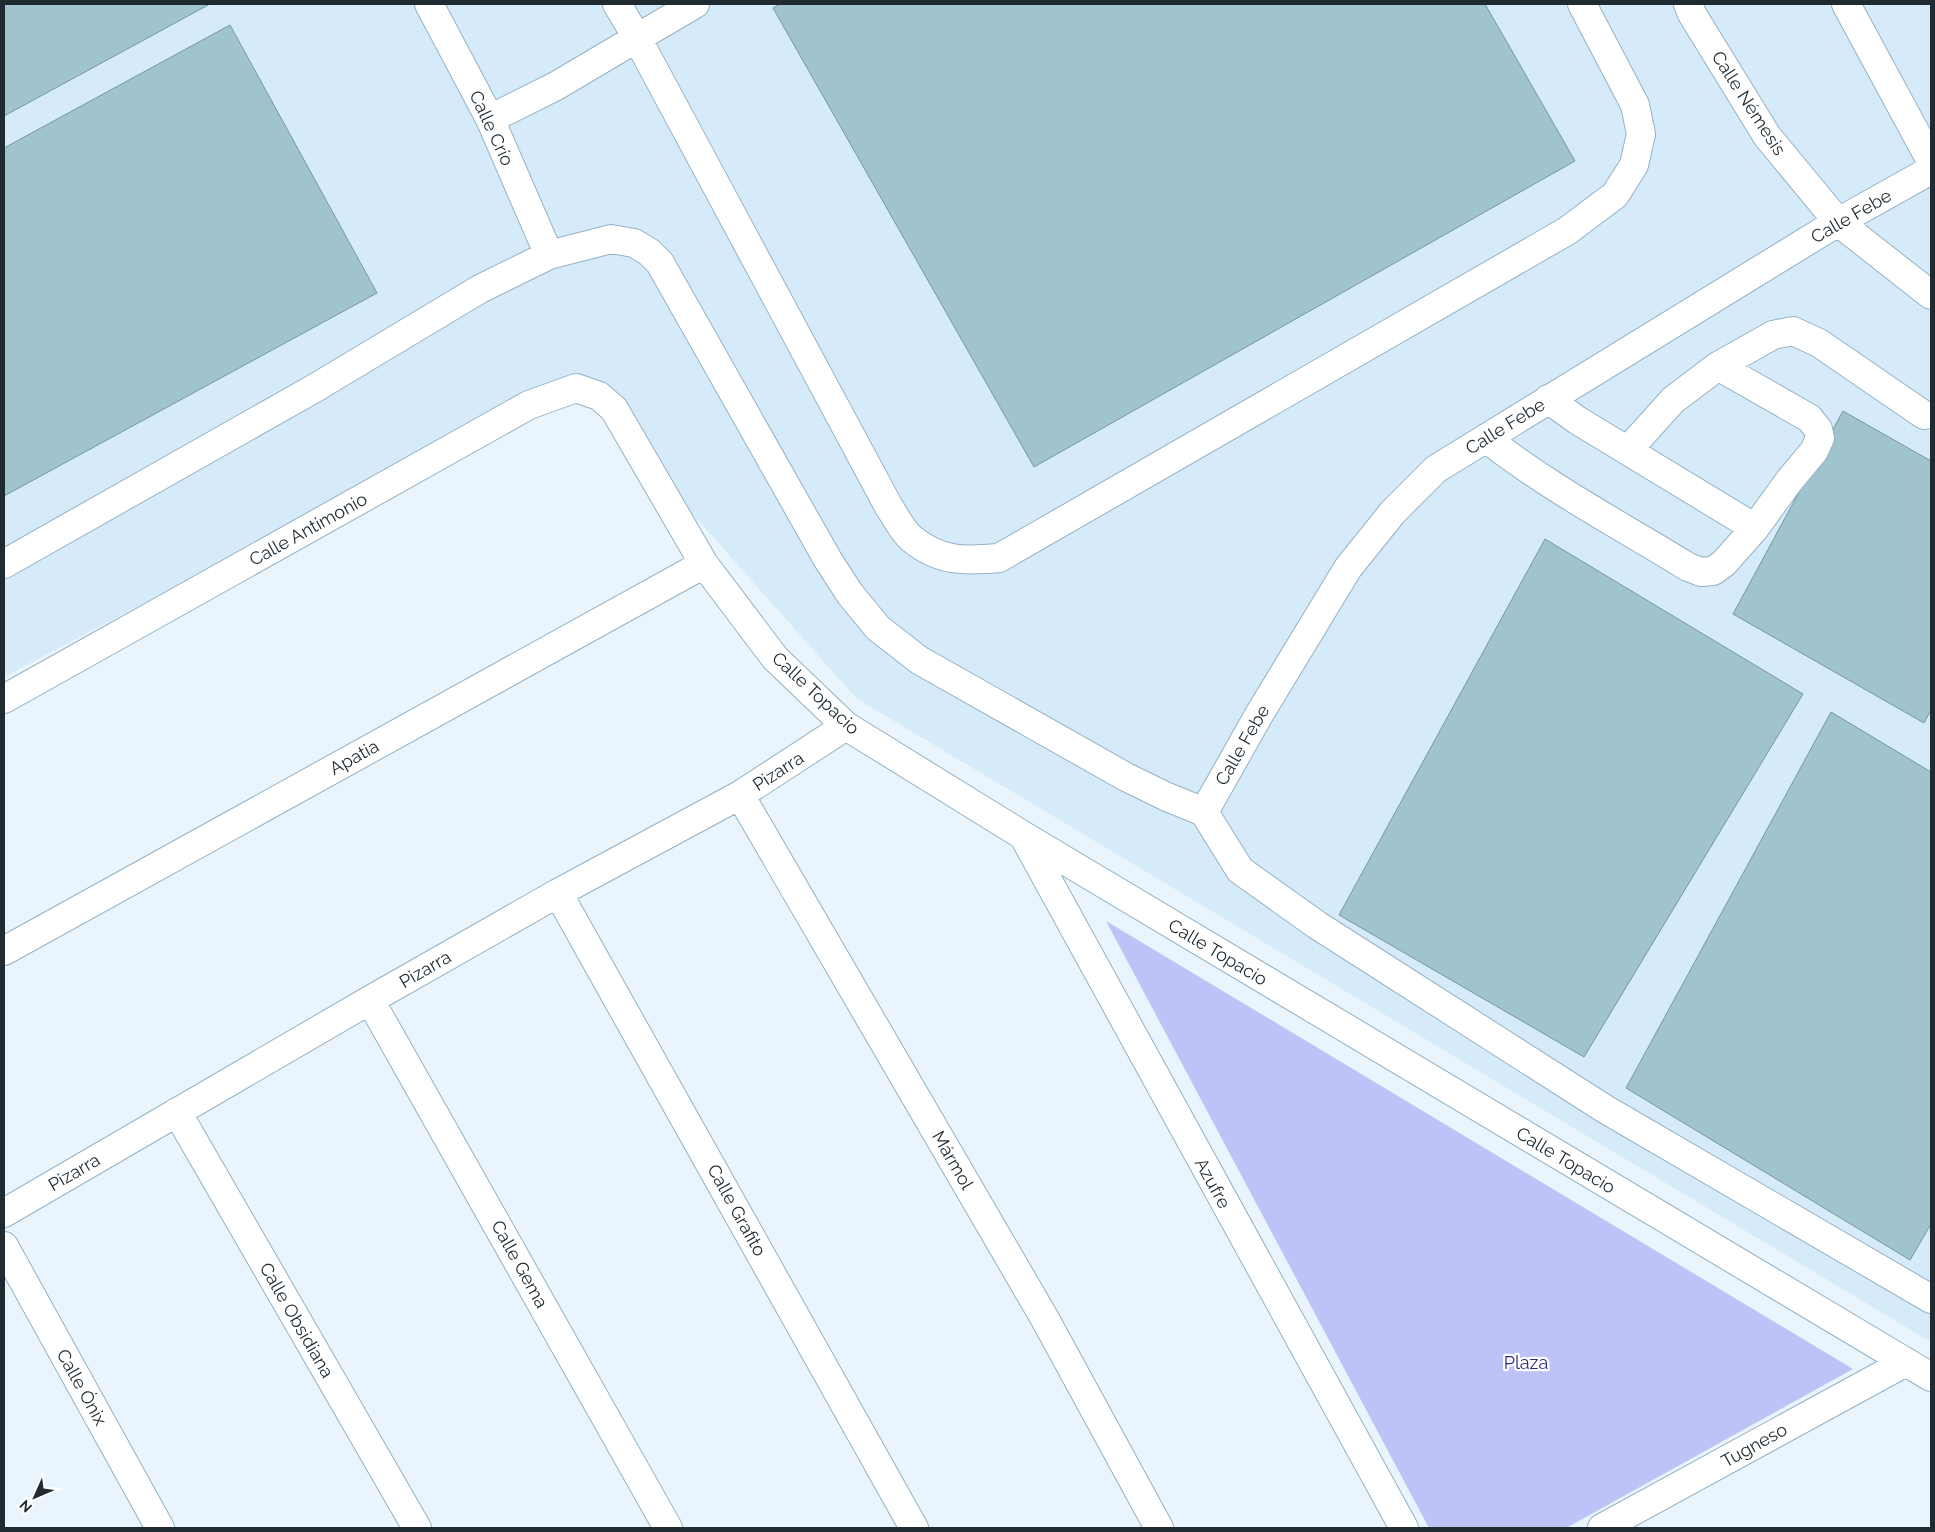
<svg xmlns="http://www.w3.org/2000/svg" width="1935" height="1532" font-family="Raleway,sans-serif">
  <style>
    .built { fill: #d6ebfa }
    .green { fill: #bdc2f7 }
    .building { fill: #a0c4ce; stroke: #7497a1 }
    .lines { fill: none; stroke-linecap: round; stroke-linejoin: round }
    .minor-casing { stroke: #95b1c4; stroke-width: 30 }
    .minor { stroke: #fff; stroke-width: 28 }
    .labels { text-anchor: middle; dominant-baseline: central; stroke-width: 4.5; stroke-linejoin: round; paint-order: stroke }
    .street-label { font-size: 18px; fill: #1f2a31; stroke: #fff }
    .park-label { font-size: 18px; fill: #2f2a77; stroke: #fff }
  </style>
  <rect width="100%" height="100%" fill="#e9f4fc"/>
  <path class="built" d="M4 4H1931V1342L856 698 571 377 4 677Z"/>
  <path class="green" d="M1106 921 1853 1369 1566 1528H1429Z"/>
  <path class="building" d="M4 4H210L4 116Z
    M780 4H1485L1575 161 1034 467 773 8Z
    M230 25 377 293 4 496V148Z
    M1843 411 1931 461V710L1924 723 1733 614Z
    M1545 539 1803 694 1584 1057 1339 915Z
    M1831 712 1931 772V1224L1910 1260 1626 1088Z"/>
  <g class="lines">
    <g class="minor-casing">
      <path id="minor" d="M429 4 490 119 549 255
        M617 4 637 38 695 4
        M1688 4 1692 14 1767 136 1838 222 1931 295
        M1846 4 1931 161
        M490 119 556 86 637 38 889 507C896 517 902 531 912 539 940 562 965 561 999 558L1567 231 1615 195 1634 165 1641 134 1635 105 1582 4
        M1548 399 1577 420 1755 528
        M1486 438C1549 488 1620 525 1688 567L1701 572 1713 571 1724 563 1755 528 1789 481 1814 451 1820 438 1818 429 1809 418 1718 366
        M1628 450 1673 400 1718 366 1773 335 1793 331 1819 343 1924 415
        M4 564 315 388 480 289 549 255 611 239 634 243 649 252 660 263 828 560 850 594 878 628 919 660 1126 777 1167 797 1204 812 1240 870 1317 925 1605 1109 1931 1299
        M4 699 529 405 576 388 599 396 614 409 704 564 775 658 846 726 1024 836 1931 1377
        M740 795 1045 1319 1159 1528
        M1204 812 1260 713 1348 568 1393 512 1436 469 1838 222 1931 170
        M1024 837 1404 1528
        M558 893 914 1528
        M4 951 704 564
        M370 1000 668 1528
        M177 1112 417 1528
        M4 1213 370 1000 558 893 740 795 846 726
        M4 1246 160 1528
        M1602 1528 1906 1362"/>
    </g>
    <use href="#minor" class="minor"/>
  </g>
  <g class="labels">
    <g class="street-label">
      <text transform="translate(1749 103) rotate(57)">Calle Némesis</text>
      <text transform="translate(492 128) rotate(65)">Calle Crío</text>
      <text transform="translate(1851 216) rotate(-30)">Calle Febe</text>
      <text transform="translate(1505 426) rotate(-32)">Calle Febe</text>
      <text transform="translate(308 529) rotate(-29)">Calle Antimonio</text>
      <text transform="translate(816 693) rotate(43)">Calle Topacio</text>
      <text transform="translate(1242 745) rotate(-60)">Calle Febe</text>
      <text transform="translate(354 757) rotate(-29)">Apatia</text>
      <text transform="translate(778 771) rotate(-33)">Pizarra</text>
      <text transform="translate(1218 952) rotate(31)">Calle Topacio</text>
      <text transform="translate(425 969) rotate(-30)">Pizarra</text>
      <text transform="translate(953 1160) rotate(60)">Mármol</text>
      <text transform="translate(1566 1160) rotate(31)">Calle Topacio</text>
      <text transform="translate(74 1172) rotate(-30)">Pizarra</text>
      <text transform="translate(1213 1183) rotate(61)">Azufre</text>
      <text transform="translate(737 1210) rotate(61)">Calle Grafito</text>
      <text transform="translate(520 1264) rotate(61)">Calle Gema</text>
      <text transform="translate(297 1320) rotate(60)">Calle Obsidiana</text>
      <text transform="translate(82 1387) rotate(61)">Calle Ónix</text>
      <text transform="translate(1754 1445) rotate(-29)">Tugneso</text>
    </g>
    <g class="park-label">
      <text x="1526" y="1362">Plaza</text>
    </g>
  </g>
  <rect width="1935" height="1532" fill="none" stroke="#1f2a31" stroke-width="10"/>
  <g transform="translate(35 1497) rotate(225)" stroke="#ffffff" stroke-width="4" paint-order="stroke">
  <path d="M0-4L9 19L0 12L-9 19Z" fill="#1f2a31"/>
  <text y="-8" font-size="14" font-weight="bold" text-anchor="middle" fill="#1f2a31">N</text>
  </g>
</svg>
